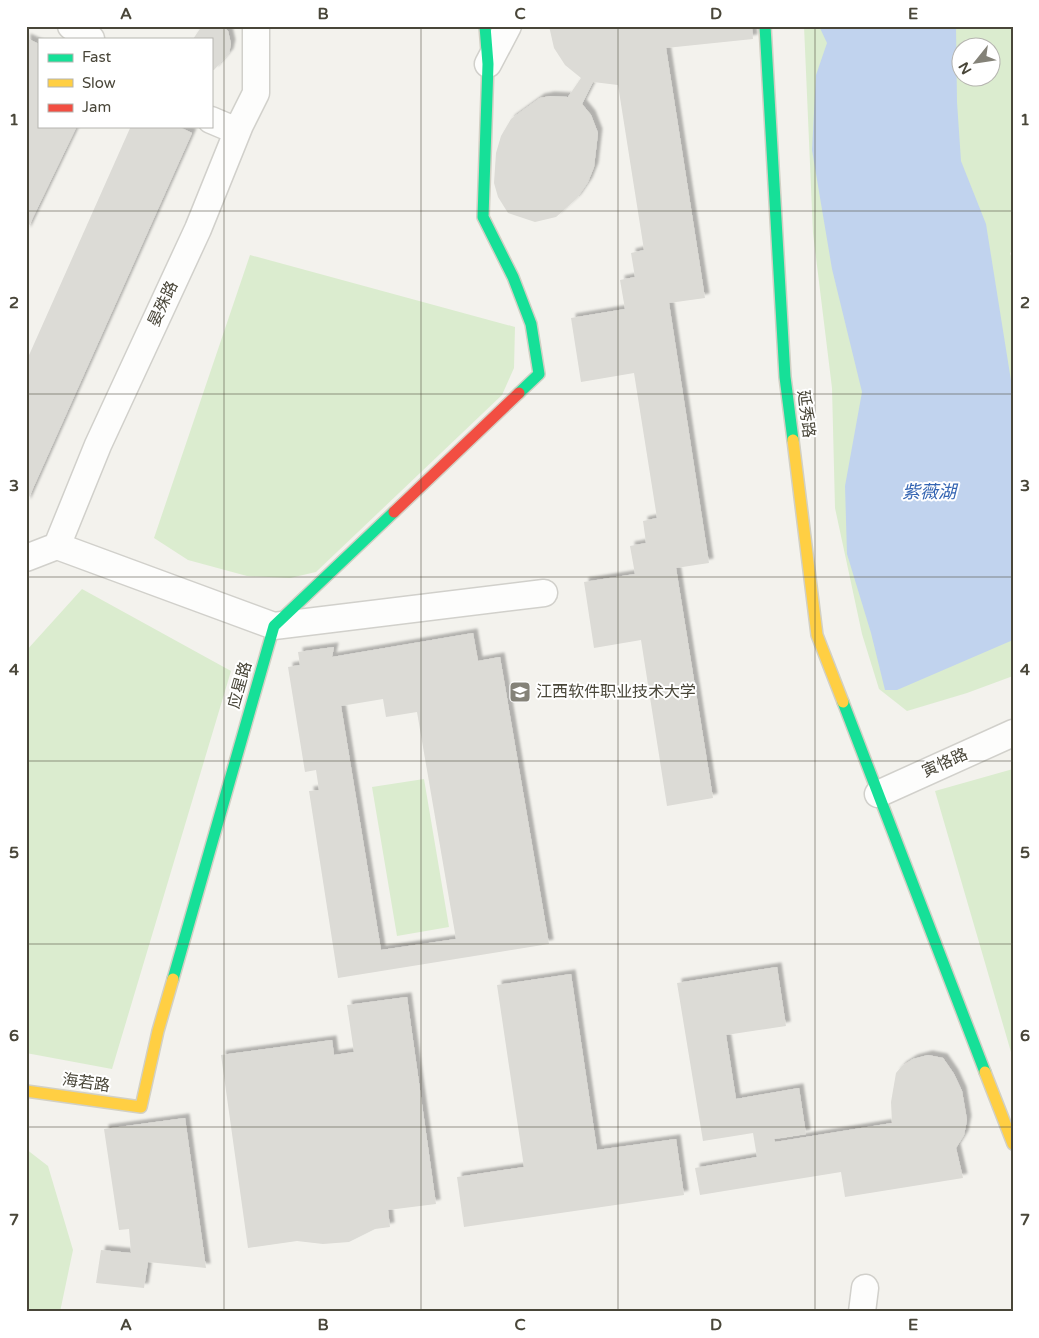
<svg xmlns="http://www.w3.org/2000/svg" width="1039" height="1338" font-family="'Varela Round','Noto Sans SC',sans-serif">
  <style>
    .green { fill: #dbeccf; fill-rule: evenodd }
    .water { fill: #c1d3ee }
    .building { fill: #dcdbd6; fill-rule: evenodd; filter: url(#shadow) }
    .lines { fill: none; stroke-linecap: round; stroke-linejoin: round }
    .street-casing { stroke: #d1d0cb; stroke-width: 29 }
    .fast-casing { stroke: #d2d0c4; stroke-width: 14 }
    .slow-casing { stroke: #d2d0c4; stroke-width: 14 }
    .jam-casing { stroke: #d2d0c4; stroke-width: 14 }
    .street { stroke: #fdfdfc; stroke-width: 26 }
    .fast { stroke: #16e098; stroke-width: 11 }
    .slow { stroke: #ffcf43; stroke-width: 11 }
    .jam { stroke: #f24e42; stroke-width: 11 }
    .grid { fill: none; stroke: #494639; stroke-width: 1; stroke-opacity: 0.55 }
    .labels { text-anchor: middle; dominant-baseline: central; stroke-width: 4; stroke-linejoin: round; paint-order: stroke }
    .street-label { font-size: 16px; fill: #494639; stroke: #fff }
    .poi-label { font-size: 16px; fill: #494639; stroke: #fff; text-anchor: start }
    .water-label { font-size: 18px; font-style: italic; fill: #3565b2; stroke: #fff }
    .neatline { fill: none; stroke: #494639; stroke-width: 2 }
    .grid-label { font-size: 16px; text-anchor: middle; font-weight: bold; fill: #494639 }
  </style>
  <defs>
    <filter id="shadow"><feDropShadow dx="4.5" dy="-4.5" stdDeviation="1" flood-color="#0004"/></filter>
  </defs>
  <rect width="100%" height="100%" fill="#f3f2ed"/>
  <path class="green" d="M804 26H1013V251L1010 253 1013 262V676L967 693 907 711 879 689 862 634 835 508 832 388 813 233ZM962 48H992V78H962Z
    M250 255 515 327 514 368 502 395 316 572 290 578 247 576 188 560 154 538Z
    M82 589 231 671 112 1069 26 1053V651Z
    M1013 769V1059L935 791Z
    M424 779 449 927 397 936 372 787Z
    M26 1149 48 1166 73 1250 60 1312H26Z"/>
  <path class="water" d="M819 26H956L957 102 961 161 986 224 1013 393V640L897 690H885L871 633 847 554 845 486 862 392 832 269 812 150 816 75 827 43Z"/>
  <path class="building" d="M202 26H223L228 31 231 44 229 53 214 70H211V39H193Z
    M549 26H752L753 39 666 48 705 298 669 303 709 563 676 568 713 798 667 806 641 640 594 648 584 582 635 574 630 546 646 543 643 521 657 518 634 373 581 382 571 318 625 309 620 280 635 277 631 253 644 250 618 85 593 82 582 104 591 115 598 133 594 167 588 182 577 198 556 217 535 222 508 213 498 197 494 183 496 153 501 136 511 119 540 98 550 96 568 97 581 78 565 65 554 48Z
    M26 38 39 44V126H77L26 232Z
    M131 126H177L192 133 26 504V362Z
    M473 633 478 661 500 657 549 944 338 978 309 791 319 790 316 770 305 772 288 667 300 665 298 652 334 647 332 657ZM383 699 386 717 417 712 456 939 381 950 341 706Z
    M777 967 786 1026 726 1035 736 1099 799 1088 806 1134 774 1139 775 1142 892 1123 891 1102 896 1073 902 1066 913 1059 928 1055 943 1058 954 1074 962 1091 967 1120 964 1135 956 1148 963 1178 845 1197 841 1172 700 1195 695 1168 757 1157 753 1133 703 1141 677 983Z
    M571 974 597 1150 676 1139 684 1195 464 1227 457 1177 524 1167 497 985Z
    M407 997 436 1204 388 1210 390 1227 375 1229 349 1242 323 1244 297 1241 248 1248 221 1055 332 1040 334 1055 354 1052 347 1005Z
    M185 1118 206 1268 148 1262 144 1288 96 1283 101 1250 131 1253 129 1229 119 1230 104 1129Z"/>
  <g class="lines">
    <g class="street-casing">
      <path id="street" d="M71 26 91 39
        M488 64 508 26
        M211 120 237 131
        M57 546 274 626 544 593
        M26 558 57 546 98 445 198 229 240 125 256 93V26
        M878 794 1013 733
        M862 1312 865 1288"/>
    </g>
    <g class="fast-casing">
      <path id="fast" d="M485 26 488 64 483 217 513 277 531 324 539 374 519 393
        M765 26 785 377 793 440
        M843 702 985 1072
        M173 979 274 626 394 512"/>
    </g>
    <g class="slow-casing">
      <path id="slow" d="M793 440 817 635 843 702
        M985 1072 1013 1144
        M26 1091 141 1107 158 1031 173 979"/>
    </g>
    <g class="jam-casing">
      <path id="jam" d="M394 512 519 393"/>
    </g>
    <use href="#street" class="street"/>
    <use href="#fast" class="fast"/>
    <use href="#slow" class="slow"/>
    <use href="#jam" class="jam"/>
  </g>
  <path class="grid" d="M224 26V1312M421 26V1312M618 26V1312M815 26V1312M26 211H1013M26 394H1013M26 577H1013M26 761H1013M26 944H1013M26 1127H1013"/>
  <defs>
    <g id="university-square" transform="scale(1.125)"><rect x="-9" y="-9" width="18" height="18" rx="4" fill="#848278" stroke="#fff"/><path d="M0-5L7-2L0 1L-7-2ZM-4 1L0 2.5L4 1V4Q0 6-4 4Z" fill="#fff"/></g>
  </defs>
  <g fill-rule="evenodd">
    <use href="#university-square" x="520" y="692"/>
  </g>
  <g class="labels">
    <g class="street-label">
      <text transform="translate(163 304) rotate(-65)">晏殊路</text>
      <text transform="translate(806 414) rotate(83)">延秀路</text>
      <text transform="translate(240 685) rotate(-74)">应星路</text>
      <text transform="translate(945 763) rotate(-24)">寅恪路</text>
      <text transform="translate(86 1083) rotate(8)">海若路</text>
    </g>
    <g class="poi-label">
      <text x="536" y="692">江西软件职业技术大学</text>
    </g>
    <g class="water-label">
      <text x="929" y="492">紫薇湖</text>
    </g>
  </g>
  <rect width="1039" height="1338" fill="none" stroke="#ffffff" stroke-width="55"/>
  <rect x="38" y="38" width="175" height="90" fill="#ffffff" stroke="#b6b5b0"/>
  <rect x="48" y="54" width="25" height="8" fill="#16e098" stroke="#b6b5b0"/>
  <text x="82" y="62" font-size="15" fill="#494639">Fast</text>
  <rect x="48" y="79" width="25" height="8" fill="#ffcf43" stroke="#b6b5b0"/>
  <text x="82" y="88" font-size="15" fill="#494639">Slow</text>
  <rect x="48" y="104" width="25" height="8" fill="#f24e42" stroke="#b6b5b0"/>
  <text x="82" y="112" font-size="15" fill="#494639">Jam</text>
  <g transform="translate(976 62) rotate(240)"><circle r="24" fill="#ffffff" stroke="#b6b5b0"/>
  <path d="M0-4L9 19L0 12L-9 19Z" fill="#848278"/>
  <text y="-8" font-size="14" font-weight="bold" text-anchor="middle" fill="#494639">N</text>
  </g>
  <rect x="28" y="28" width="984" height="1282" class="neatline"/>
  <g class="grid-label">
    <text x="126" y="19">A</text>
    <text x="323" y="19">B</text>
    <text x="520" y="19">C</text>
    <text x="716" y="19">D</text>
    <text x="913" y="19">E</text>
    <text x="14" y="125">1</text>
    <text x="1025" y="125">1</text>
    <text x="14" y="308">2</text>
    <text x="1025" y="308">2</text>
    <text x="14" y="491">3</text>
    <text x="1025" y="491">3</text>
    <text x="14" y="675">4</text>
    <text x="1025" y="675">4</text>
    <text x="14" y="858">5</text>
    <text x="1025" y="858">5</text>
    <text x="14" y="1041">6</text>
    <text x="1025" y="1041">6</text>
    <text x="14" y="1225">7</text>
    <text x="1025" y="1225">7</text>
    <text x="126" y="1330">A</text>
    <text x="323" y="1330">B</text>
    <text x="520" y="1330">C</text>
    <text x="716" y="1330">D</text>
    <text x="913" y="1330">E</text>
  </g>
</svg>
